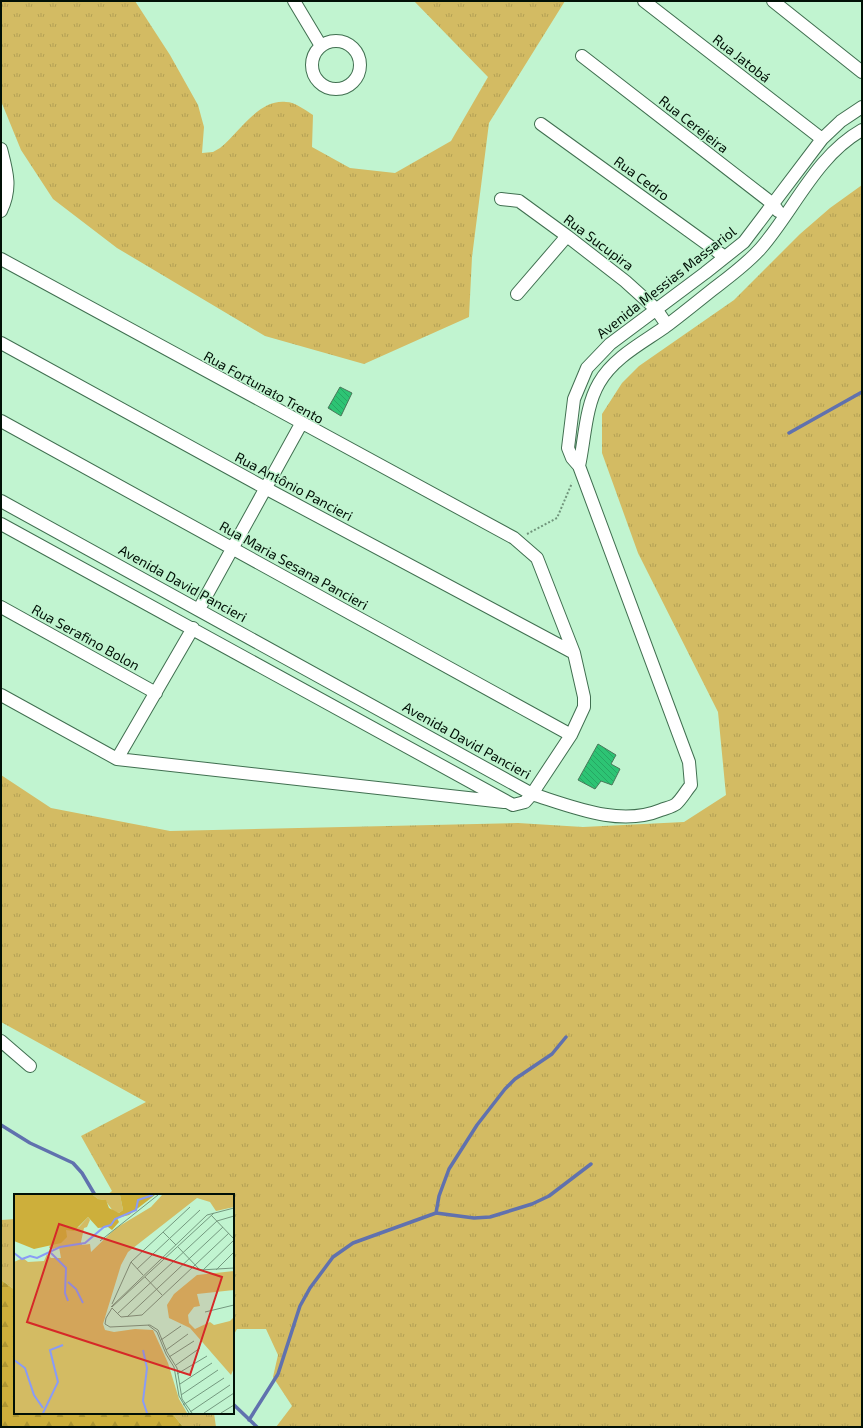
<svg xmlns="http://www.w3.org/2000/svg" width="863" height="1428" font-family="'Exo 2',sans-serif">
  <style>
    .grass { fill: url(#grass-tufts) }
    .forest { fill: url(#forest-firs) }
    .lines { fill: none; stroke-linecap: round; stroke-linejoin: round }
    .stream { stroke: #6071ae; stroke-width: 3.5 }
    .building { fill: url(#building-back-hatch); stroke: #4a795a }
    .minor-casing { stroke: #406f50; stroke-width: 14 }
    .path { stroke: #70947b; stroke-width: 2; stroke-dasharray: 2 2; stroke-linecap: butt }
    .minor { stroke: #fff; stroke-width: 12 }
    .labels { text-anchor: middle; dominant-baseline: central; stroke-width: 3; stroke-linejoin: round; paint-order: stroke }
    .street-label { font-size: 14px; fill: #011006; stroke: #c1f4d0 }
    .inset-river { fill: none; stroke: #899bf6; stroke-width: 2 }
    .inset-road { fill: none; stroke: #74997f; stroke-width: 1 }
    .view { fill: #d62828; fill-opacity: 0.15; stroke: #d62828; stroke-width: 2 }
    .inset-edge { fill: none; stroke: #011006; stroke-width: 2 }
  </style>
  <defs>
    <pattern id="grass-tufts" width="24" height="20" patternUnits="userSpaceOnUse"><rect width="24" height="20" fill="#d3bb63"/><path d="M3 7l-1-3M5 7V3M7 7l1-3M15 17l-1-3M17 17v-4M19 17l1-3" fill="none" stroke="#b3a054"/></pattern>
    <pattern id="forest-firs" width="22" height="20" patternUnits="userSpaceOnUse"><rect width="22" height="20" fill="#cdaf3b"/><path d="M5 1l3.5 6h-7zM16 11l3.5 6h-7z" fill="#ae9632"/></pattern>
    <pattern id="building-back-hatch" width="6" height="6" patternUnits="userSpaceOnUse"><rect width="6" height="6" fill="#2dc474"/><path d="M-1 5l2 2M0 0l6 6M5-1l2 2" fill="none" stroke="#26a763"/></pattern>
  </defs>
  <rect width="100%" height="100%" fill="#c1f4d0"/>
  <path class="grass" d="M1 1H135L170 55 198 105 204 127 202 153 213 152 220 148C239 133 258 99 286 102 295 102 305 110 313 115L312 147 350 168 395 173 451 141 488 77 414 1H565L489 123 472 257 469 317 364 364 265 336 117 248 53 199 21 150 1 101Z
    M862 185V1427H276L292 1406 273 1377 278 1355 266 1329H237L233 1336V1195H107L112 1191 81 1136 146 1102 1 1022V775L51 808 170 831 518 823 583 827 684 822 726 795 718 712 638 553 602 453V414L622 383 639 366 734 300 800 234 830 208Z
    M15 1219V1290L1 1280V1220Z
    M172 1413H214L216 1427H183Z"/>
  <path class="forest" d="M1 1280 15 1290V1413H172L183 1427H1Z"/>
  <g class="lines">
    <path class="stream" d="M789 433 862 392
      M1 1125 30 1143 73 1163 82 1173 95 1195
      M436 1213 439 1196 449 1169 477 1125 505 1089 515 1079 552 1054 566 1037
      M233 1404 257 1427
      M249 1420 278 1374 300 1306 310 1288 333 1257 353 1243 436 1213 474 1218 490 1217 532 1204 549 1196 591 1164"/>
  </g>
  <path class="building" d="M340 387 352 393 341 416 328 408Z
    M598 744 616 755 611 764 620 769 612 785 601 781 595 789 578 780Z"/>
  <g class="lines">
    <g class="minor-casing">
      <path id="minor" d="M294 1 321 46
        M644 1 822 139
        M773 1 862 72
        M312 65a24 24 0 1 1 48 0a24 24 0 1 1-48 0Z
        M582 56 773 204 778 211
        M541 124 725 257
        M1 149C7 172 12 188 1 211
        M501 199 519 201 567 236 625 281 656 309 667 325
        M1 259 514 538 537 558 574 653 584 697V707L571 735 532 794C573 807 620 827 661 810 666 808 672 807 676 804 681 800 686 791 691 785L689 762 579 466 572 458 568 448 574 399 587 368 610 344 705 273 744 242 822 139 841 121 862 107
        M517 294 567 236
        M1 343 267 489 574 653
        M1 421 571 735
        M579 466C585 439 585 407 599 383 613 358 642 343 665 327 681 315 697 302 712 290 729 277 747 264 761 248 794 210 816 156 862 130
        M1 501 532 794 525 802 513 805 1 524
        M1 607 156 693
        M199 609 301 424
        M1 695 117 759 504 802
        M117 759 193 628
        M1 1041 30 1066"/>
    </g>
    <path class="path" d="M527 534 557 518 572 483"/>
    <use href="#minor" class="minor"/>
  </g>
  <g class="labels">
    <g class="street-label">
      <text transform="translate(742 58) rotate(38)">Rua Jatobá</text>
      <text transform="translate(694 124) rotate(38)">Rua Cerejeira</text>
      <text transform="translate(642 178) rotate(36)">Rua Cedro</text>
      <text transform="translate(599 242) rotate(37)">Rua Sucupira</text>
      <text transform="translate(666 282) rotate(-38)">Avenida Messias Massariol</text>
      <text transform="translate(264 387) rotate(29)">Rua Fortunato Trento</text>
      <text transform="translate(294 486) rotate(28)">Rua Antônio Pancieri</text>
      <text transform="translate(294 565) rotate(29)">Rua Maria Sesana Pancieri</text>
      <text transform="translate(183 583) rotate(29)">Avenida David Pancieri</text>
      <text transform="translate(86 637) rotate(29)">Rua Serafino Bolon</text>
      <text transform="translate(467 740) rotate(29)">Avenida David Pancieri</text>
    </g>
  </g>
  <g transform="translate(14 1194)">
    <rect width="220" height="220" fill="#c1f4d0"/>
    <path d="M79 1H106L109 16 105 19 99 17 91 6 84 5ZM148 1H220V13L202 17 196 8 183 4 114 58 107 71 89 130 91 136 100 138 121 135 139 136 154 169 165 205 173 219H0V68L9 64 14 68 30 67 33 60 37 64H47L45 53 39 55 35 54 36 51 43 49 52 36 65 33 74 23 76 26 73 33 70 34 67 48 68 51 76 50 77 58 102 34 137 13ZM220 77V96L183 100 186 112 180 113 174 121 175 129 181 135 196 128 200 131 216 127 220 123V174L217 181 176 134 155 124 153 111 160 100 183 81Z" fill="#d3bb63"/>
    <path d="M0 1H79L84 5 92 6 95 14 105 19 109 16 106 1H141L115 21 103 24 105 28 98 36 94 33 84 34 74 23 60 37 52 36 53 43 47 49 20 55 0 47Z" fill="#cdaf3b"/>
    <path class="inset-river" d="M0 59 8 65 16 62 23 64 46 53 71 49 90 33 97 31 101 25 122 16 124 6 139 1M37 59 52 74 51 99 54 107M54 88 62 95 69 109M129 156 133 174 129 207 133 219M0 166 11 174 20 201 29 214M29 219 44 188 36 156 49 151"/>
    <path class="inset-road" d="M197 21 220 45M149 38 162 51M86 47 144 1M164 53 186 76 220 74M117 68 129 81M123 75 186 16M202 76 220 58M188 77 220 46M131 83 148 101M98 110 117 68 176 13M97 113 193 21 220 14M98 113 200 19M191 118 220 111M103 120 203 27 220 22M113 123 209 33M134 131 143 138 152 160 160 173 165 202 175 219M147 146 167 132M152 156 174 140M155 163 180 147M162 171 186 154M163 180 193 162M166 190 198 169M167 201 204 176M169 211 210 184M176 218 216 191M178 219 168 205 163 174 153 158 144 136 136 131 96 133 91 130 92 124 98 114 107 123 128 121 215 39M190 219 220 199M207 219 220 211"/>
    <path class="view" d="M45 30 208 83 176 181 13 128Z"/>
    <rect width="220" height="220" class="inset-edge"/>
  </g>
  <rect width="863" height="1428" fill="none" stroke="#011006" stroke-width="4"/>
</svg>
